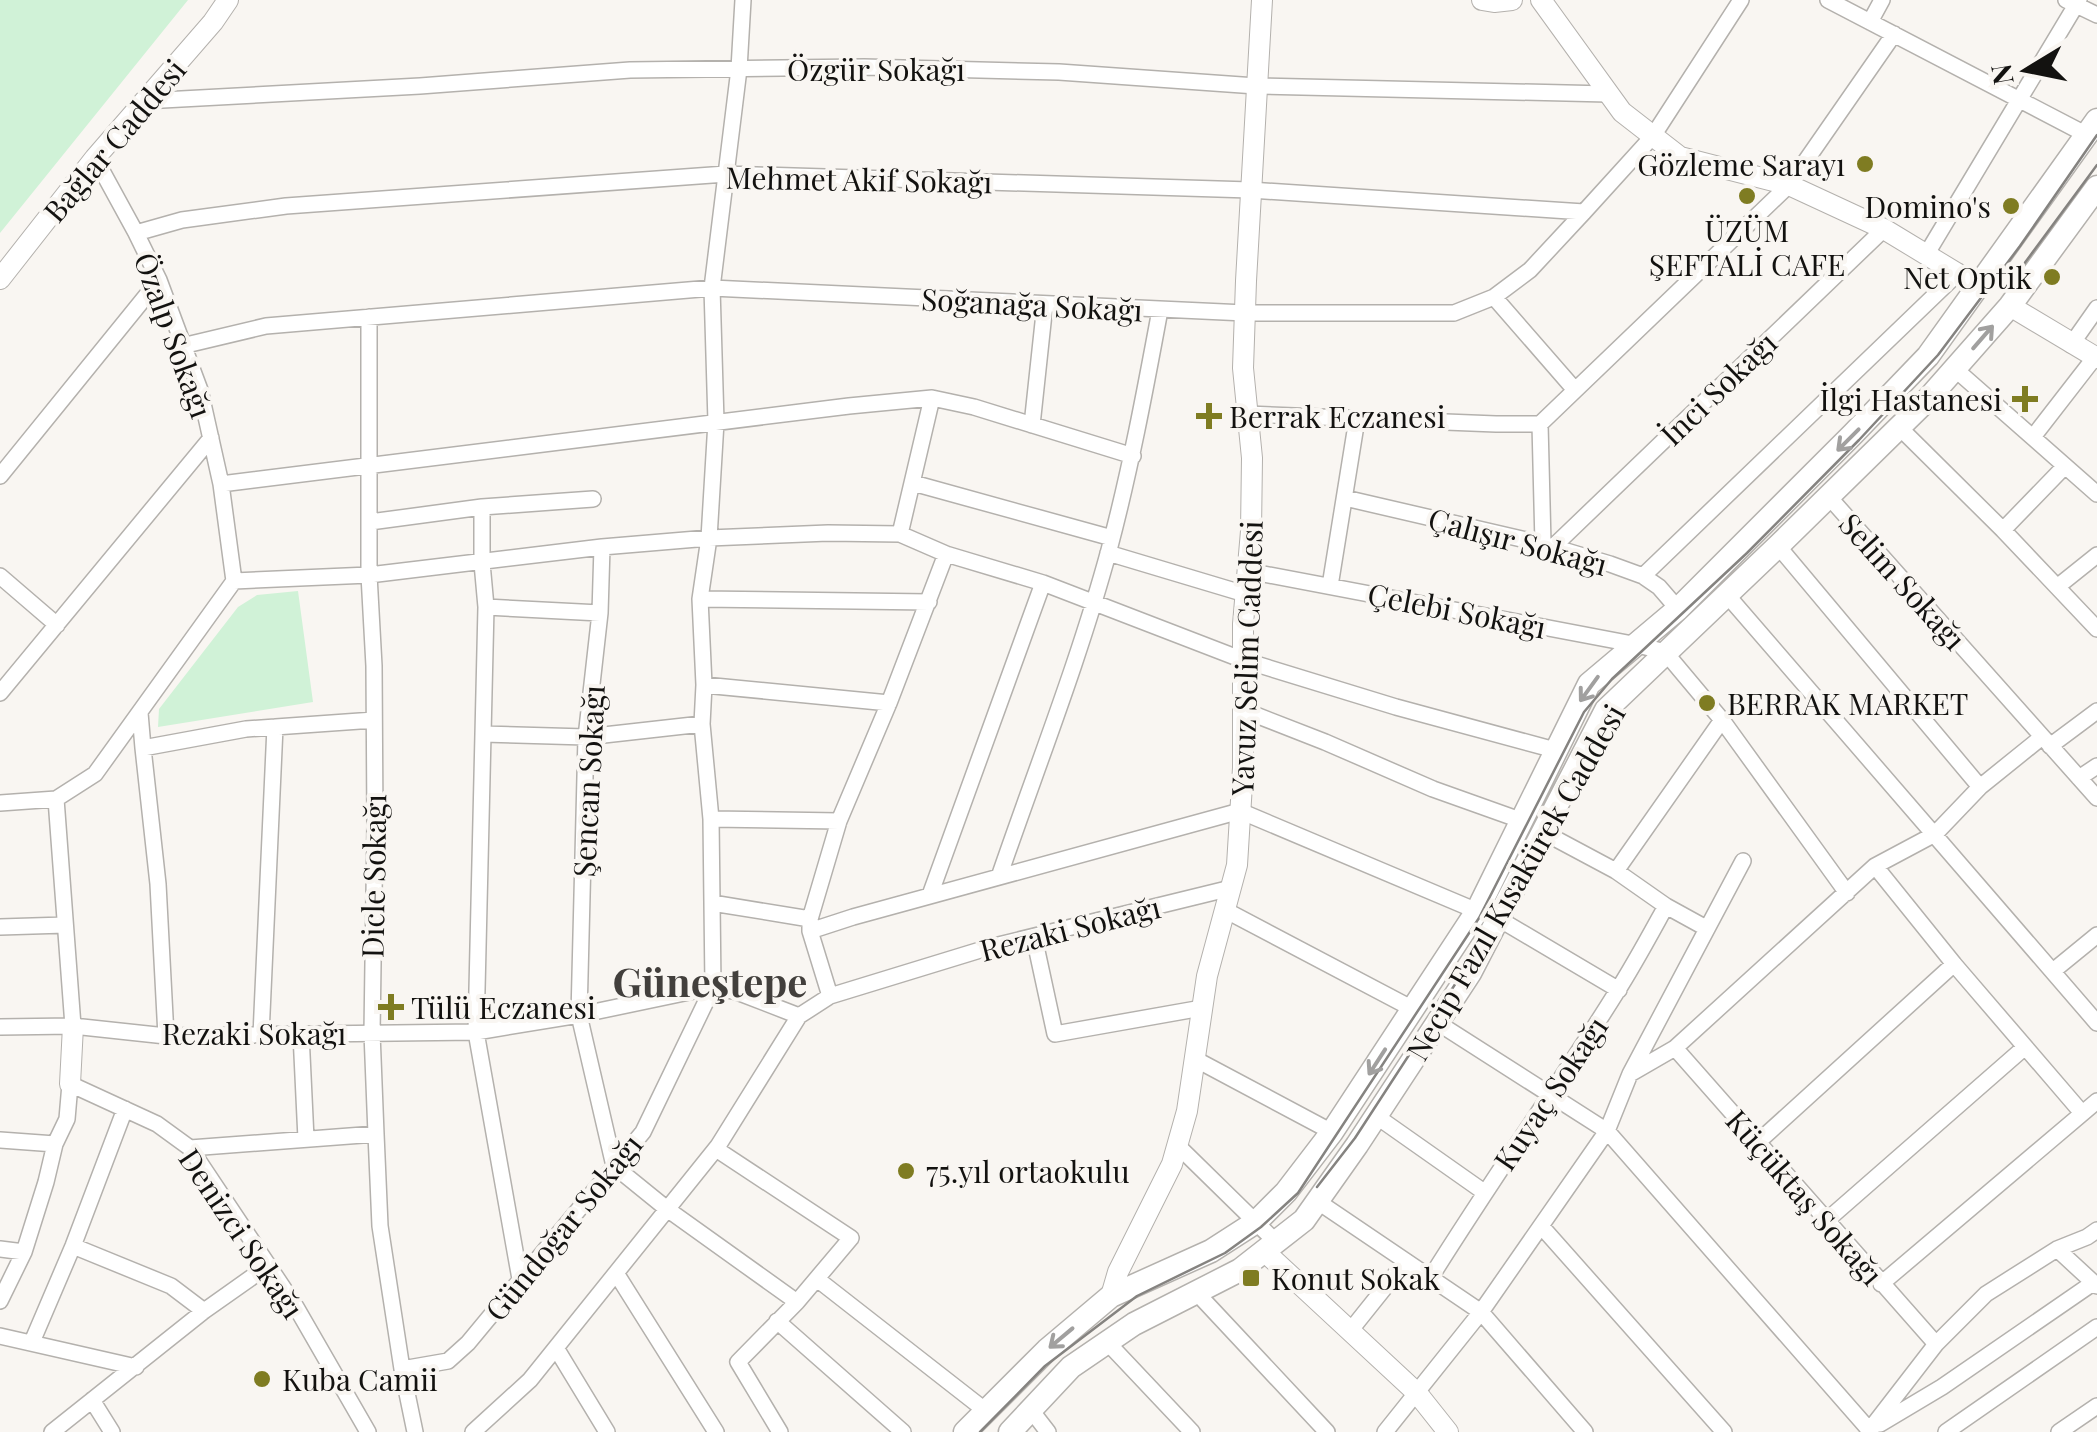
<svg xmlns="http://www.w3.org/2000/svg" width="2097" height="1432" font-family="'Playfair Display',serif">
  <style>
    .green { fill: #d0f2d7 }
    .lines { fill: none; stroke-linecap: round; stroke-linejoin: round }
    .minor-casing { stroke: #b4b1ad; stroke-width: 18 }
    .tertiary-casing { stroke: #b4b1ad; stroke-width: 22 }
    .secondary-casing { stroke: #b4b1ad; stroke-width: 25 }
    .minor { stroke: #fff; stroke-width: 15 }
    .tertiary { stroke: #fff; stroke-width: 20 }
    .secondary { stroke: #fff; stroke-width: 22 }
    .tram { stroke: #858380; stroke-width: 2.5 }
    .oneway { stroke: #a1a09f }
    .poi-dot { fill: #7f7c22; stroke: #f9f6f2; stroke-width: 4 }
    .labels { text-anchor: middle; dominant-baseline: central; stroke-width: 8; stroke-linejoin: round; paint-order: stroke }
    .street-label { font-size: 30px; fill: #131210; stroke: #f9f6f2 }
    .poi-label { font-size: 30px; fill: #131210; stroke: #f9f6f2; text-anchor: start }
    .district-label { font-size: 40px; font-weight: bold; fill: #423f3c; stroke: #f9f6f2 }
  </style>
  <rect width="100%" height="100%" fill="#f9f6f2"/>
  <path class="green" d="M0 0H188L0 233Z
    M298 591 313 702 158 727 159 709 238 607 257 595Z"/>
  <g class="lines">
    <g class="minor-casing">
      <path id="minor" d="M1828 0 2087 135
        M2066 0 2097 15
        M1870 22 1882 0
        M144 101 420 86 630 70 864 67 1059 72 1256 86 1608 94
        M95 158 136 233 159 280 200 390 221 484 234 581
        M136 233 182 220 286 206 726 174 1250 190 1584 212
        M1926 255 2079 0
        M1494 297 1575 390
        M369 317V575L374 666 375 825 372 1033 376 1134 380 1226 402 1369 415 1432
        M2071 345 2097 308
        M182 346 266 326 712 288 1245 313H1454L1494 297 1530 270 1584 212 1653 136 1741 0
        M1955 369 2097 494
        M1247 414 1496 424H1540L1789 185 1894 34
        M1540 424 1543 544
        M1032 425 1045 304
        M1899 427 2003 530 2097 629
        M2033 437 2095 357
        M0 476 159 280
        M913 483 1112 538
        M221 484 849 406 932 398 974 407 1133 456
        M1829 497 2097 798
        M1345 498 1543 544 1610 564 1643 576 1659 587 1678 609
        M482 507V563L486 607 476 1032 520 1279
        M370 522 482 507 593 499
        M2003 530 2065 466
        M900 534 932 398
        M1778 546 1980 787
        M602 547 600 613 586 737 579 1015 614 1166 667 1209 797 1302
        M1553 547 1884 229
        M1108 553 1245 594
        M1248 571 1638 645 1665 652 1722 720 1847 893
        M0 576 57 625
        M1643 576 1959 272
        M234 581 369 575 602 547 709 538 828 533 900 534 946 554 1043 583 1243 660 1396 707 1555 750
        M1330 586 1357 419
        M2057 587 2097 555
        M1727 595 2097 1023
        M700 599 929 602
        M486 607 600 613
        M704 685 889 703
        M0 693 211 438
        M1243 710 1325 742 1433 789 1520 820
        M140 713 143 748 246 729 374 720
        M483 734 586 737 702 724
        M2050 746 2097 711
        M143 748 158 884 166 1036
        M2079 778 2097 766
        M56 799 73 1026
        M0 803 56 799 95 774 234 581
        M711 819 839 821
        M1543 832 1616 871 1666 906 1706 928
        M1875 866 1954 964 2082 1113
        M1616 871 1722 720
        M999 877C1036 769 1079 661 1109 550 1130 471 1145 391 1160 310
        M930 895 1043 583
        M712 903 810 919
        M1225 910 1411 1008
        M1499 919 1619 990
        M0 927 65 925
        M810 931 853 917 1240 811 1477 911
        M1034 937 1055 1034 1202 1008
        M2053 971 2097 935
        M830 996 810 931V919L839 821 889 703 946 554
        M1438 1023 1607 1131 1871 1432
        M0 1027 73 1026 166 1036 476 1032 579 1015 713 987 737 992 799 1016
        M301 1034 306 1139
        M261 1035 275 727
        M1675 1048 1936 1344
        M1195 1059 1332 1132
        M1630 1074 1743 861
        M1376 1116 1484 1192
        M0 1140 55 1144
        M1758 1142 1954 964
        M1177 1145 1276 1242
        M190 1148 376 1134
        M716 1149 851 1238 797 1302 738 1362 780 1432
        M1317 1201 1481 1312 1585 1432
        M1826 1221 2025 1047
        M1542 1227 1724 1432
        M73 1246 171 1286 204 1311
        M0 1249 24 1252
        M2057 1249 2097 1286
        M616 1273 716 1432
        M1431 1277C1491 1181 1556 1089 1616 993 1634 965 1650 935 1666 906
        M817 1279 986 1411
        M1881 1284 2097 1101
        M1196 1292 1327 1432
        M0 1301 24 1252 46 1182 55 1144 67 1119 70 1084 157 1124 190 1148 296 1307 368 1432
        M777 1321 903 1432
        M1350 1331 1406 1261
        M0 1336 136 1367
        M32 1342 73 1246 125 1109
        M1107 1342 1192 1432
        M556 1348 607 1432
        M402 1369 448 1361 468 1343 643 1132 713 987 711 819 702 724 704 685 700 599 709 538 716 422 712 288 739 69 743 0
        M92 1400 112 1432
        M1031 1410 1048 1432
        M1880 1424 1942 1387 2093 1283
        M52 1432 204 1311 269 1265
        M473 1432 530 1380 718 1146 799 1016 830 996 990 947 1231 888
        M1385 1432 1481 1312 1607 1131 1630 1074 1675 1048 1875 866 1935 834 1980 787 2042 737
        M1868 1432 1936 1344 1986 1294 2057 1249 2087 1237 2097 1230
        M1946 1432 2097 1327
        M2059 1432 2097 1406"/>
    </g>
    <g class="tertiary-casing">
      <path id="tertiary" d="M1482 0 1494 2 1512 0
        M1541 0 1622 112 1680 157 1789 185 1884 229 1978 286
        M0 279 95 158 213 22 228 0
        M2010 306 2097 358
        M70 1084 73 1026
        M1264 1251 1417 1393 1448 1432
        M1111 1296 1118 1272 1172 1164 1187 1111 1207 976 1237 865 1243 768V624L1251 531 1252 458 1243 368 1246 281 1262 0"/>
    </g>
    <g class="secondary-casing">
      <path id="secondary" d="M965 1432 1047 1350 1111 1296 1211 1251 1256 1222 1286 1192 1332 1132 1477 911 1589 684 1678 609 1853 434 1928 356 2097 120
        M1010 1432 1071 1367 1134 1324 1240 1270 1304 1220 1357 1145 1470 973 1606 710 1778 546 1928 399 2010 306 2097 187"/>
    </g>
    <use href="#minor" class="minor"/>
    <use href="#tertiary" class="tertiary"/>
    <use href="#secondary" class="secondary"/>
    <path class="tram" d="M2007 287 2097 165
      M1317 1187 1355 1138 1465 969 1483 932
      M980 1432 1045 1366 1137 1296 1225 1253 1261 1227 1298 1193 1479 918 1584 712 1612 679 1747 553 1859 440 1938 355 2020 246 2097 135"/>
  </g>
  <defs><path id="oneway-shaft" d="M-6 0H5M1.5-3L5.5 0L1.5 3" fill="none" stroke-width="1.6" stroke-linecap="round" stroke-linejoin="round" transform="scale(2.5)"/></defs>
  <g class="oneway">
    <use href="#oneway-shaft" transform="translate(1983 337) rotate(-49)"/>
    <use href="#oneway-shaft" transform="translate(1848 440) rotate(135)"/>
    <use href="#oneway-shaft" transform="translate(1589 689) rotate(126)"/>
    <use href="#oneway-shaft" transform="translate(1377 1062) rotate(123)"/>
    <use href="#oneway-shaft" transform="translate(1061 1338) rotate(140)"/>
  </g>
  <g class="poi-dot">
    <circle cx="1865" cy="164" r="10"/>
    <circle cx="1747" cy="196" r="10"/>
    <circle cx="2011" cy="206" r="10"/>
    <circle cx="2052" cy="277" r="10"/>
    <path d="M2020 384h10v10h10v10h-10v10h-10v-10h-10v-10h10z"/>
    <path d="M1204 401h10v10h10v10h-10v10h-10v-10h-10v-10h10z"/>
    <circle cx="1707" cy="703" r="10"/>
    <path d="M386 992h10v10h10v10h-10v10h-10v-10h-10v-10h10z"/>
    <circle cx="906" cy="1171" r="10"/>
    <rect x="1241" y="1268" width="20" height="20" rx="5"/>
    <circle cx="262" cy="1379" r="10"/>
  </g>
  <g class="labels">
    <g class="street-label">
      <text x="876" y="69">Özgür Sokağı</text>
      <text transform="translate(114 140) rotate(-50)">Bağlar Caddesi</text>
      <text transform="translate(859 179) rotate(1)">Mehmet Akif Sokağı</text>
      <text transform="translate(1032 304) rotate(3)">Soğanağa Sokağı</text>
      <text transform="translate(174 335) rotate(70)">Özalp Sokağı</text>
      <text transform="translate(1718 388) rotate(-44)">İnci Sokağı</text>
      <text transform="translate(1518 541) rotate(15)">Çalışır Sokağı</text>
      <text transform="translate(1903 581) rotate(48)">Selim Sokağı</text>
      <text transform="translate(1457 610) rotate(11)">Çelebi Sokağı</text>
      <text transform="translate(1246 658) rotate(-88)">Yavuz Selim Caddesi</text>
      <text transform="translate(588 781) rotate(-87)">Şencan Sokağı</text>
      <text transform="translate(373 876) rotate(-89)">Dicle Sokağı</text>
      <text transform="translate(1515 882) rotate(-60)">Necip Fazıl Kısakürek Caddesi</text>
      <text transform="translate(1070 928) rotate(-14)">Rezaki Sokağı</text>
      <text x="254" y="1033">Rezaki Sokağı</text>
      <text transform="translate(1550 1093) rotate(-56)">Kuyaç Sokağı</text>
      <text transform="translate(1805 1197) rotate(49)">Küçüktaş Sokağı</text>
      <text transform="translate(563 1227) rotate(-51)">Gündoğar Sokağı</text>
      <text transform="translate(242 1233) rotate(56)">Denizci Sokağı</text>
    </g>
    <g class="poi-label">
      <text x="1845" y="164" text-anchor="end">Gözleme Sarayı</text>
      <text x="1991" y="206" text-anchor="end">Domino's</text>
      <text x="1747" y="230" text-anchor="middle">ÜZÜM<tspan x="1747" dy="34">ŞEFTALİ CAFE</tspan></text>
      <text x="2032" y="277" text-anchor="end">Net Optik</text>
      <text x="2002" y="399" text-anchor="end">İlgi Hastanesi</text>
      <text x="1229" y="416">Berrak Eczanesi</text>
      <text x="1727" y="703">BERRAK MARKET</text>
      <text x="411" y="1007">Tülü Eczanesi</text>
      <text x="926" y="1171">75.yıl ortaokulu</text>
      <text x="1271" y="1278">Konut Sokak</text>
      <text x="282" y="1379">Kuba Camii</text>
    </g>
    <g class="district-label">
      <text x="710" y="980">Güneştepe</text>
    </g>
  </g>
  <g transform="translate(2027 70) rotate(260)" stroke="#f9f6f2" stroke-width="8" paint-order="stroke">
  <path d="M0-8L18 38L0 25L-18 38Z" fill="#131210"/>
  <text y="-15" font-size="28" font-weight="bold" text-anchor="middle" fill="#131210">N</text>
  </g>
</svg>
